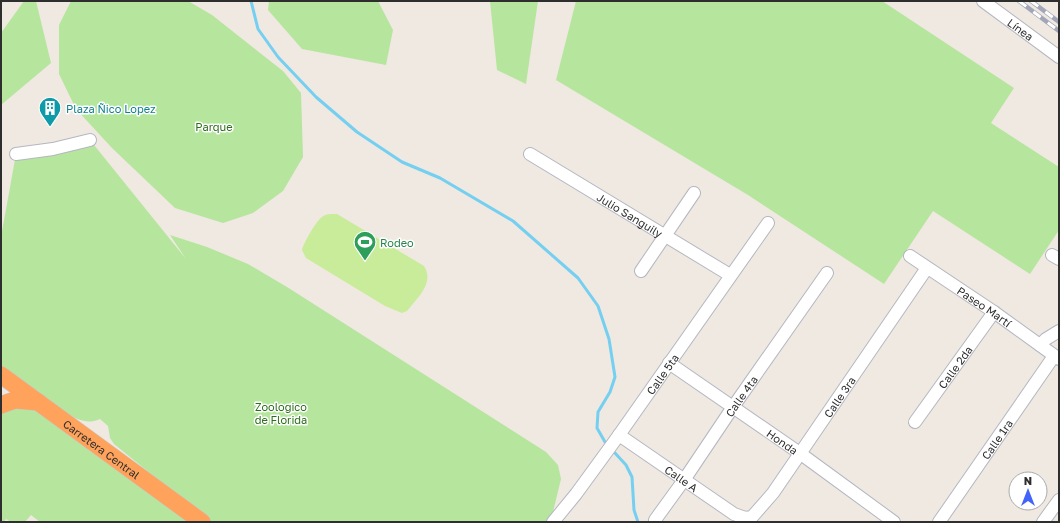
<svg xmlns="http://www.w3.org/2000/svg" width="1060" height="523" font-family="'Golos Text',sans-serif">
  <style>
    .green { fill: #b6e59e }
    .pitch { fill: #c9ec9a }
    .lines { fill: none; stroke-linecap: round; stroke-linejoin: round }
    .stream { stroke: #75cff0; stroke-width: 3 }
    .minor-casing { stroke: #b4b7c1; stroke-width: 14 }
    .highway-casing { stroke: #c9c9c9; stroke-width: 18 }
    .minor { stroke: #fff; stroke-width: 12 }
    .highway { stroke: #ffa35c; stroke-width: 17 }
    .rail-casing { stroke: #a3a6b8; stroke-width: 4.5 }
    .rail { stroke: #fff; stroke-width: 3; stroke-dasharray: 9; stroke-linecap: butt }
    .labels { text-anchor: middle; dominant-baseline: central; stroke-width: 3; stroke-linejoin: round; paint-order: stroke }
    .street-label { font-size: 11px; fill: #2e2e2e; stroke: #fff }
    .culture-label { font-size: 11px; fill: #0d838f; stroke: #fff; text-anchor: start }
    .park-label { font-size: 11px; fill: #2c6e1b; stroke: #fff }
    .leisure-label { font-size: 11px; fill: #27864d; stroke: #fff; text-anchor: start }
  </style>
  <rect width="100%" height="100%" fill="#efe9e1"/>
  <path class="green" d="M24 1H36L51 63 1 105V33Z
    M71 1H188L212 15 283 71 301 93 303 157 283 191 253 213 223 223 175 208 112 148 76 109 59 74V25Z
    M269 1H378L393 30 386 65 302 49 268 10Z
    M490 1H538L526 84 497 70Z
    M576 1H882L1014 88 991 123 1059 167V230L1030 274 933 211 884 284 748 195 556 80Z
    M90 140 186 259 170 235 207 247 248 264 287 287 546 452 558 465 561 479 552 516 553 522H210L114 444 110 438 108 426 100 419C90 423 85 422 75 418L1 371V237L16 154Z
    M26 404 191 522H40L31 515 25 522H11L6 519 4 522H1V408Z"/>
  <path class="pitch" d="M331 214H337L424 266C435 283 417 298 407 311L402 313 385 306 306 258 302 250C303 244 316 221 322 217 324 215 328 214 331 214Z"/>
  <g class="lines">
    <path class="stream" d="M251 1 258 29 278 57 316 97 357 132 402 162 440 178 513 221 578 278 598 306 609 339 615 377 610 392 598 412 597 428 605 442
      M615 453 626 465 632 477 634 510 638 522"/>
    <g class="minor-casing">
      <g id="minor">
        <path id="s1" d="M983 1 1059 57"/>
        <path d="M16 154 53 149 90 140"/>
        <path id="s2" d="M530 154 730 275"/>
        <path d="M1052 255 1059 259"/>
        <path id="s3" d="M910 256 994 312 1059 359"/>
        <path d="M641 271 694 193"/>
        <path d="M1040 345 1046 339 1059 331"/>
        <path id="s4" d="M669 363 801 454 894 522"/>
        <path id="s5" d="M915 422 994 312"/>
        <path id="s6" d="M619 435 734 514 745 518 752 517 773 493 927 268"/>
        <path id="s7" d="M655 520 684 480 733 407 827 273"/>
        <path id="s8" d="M553 522 576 494 619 435 768 223"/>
        <path id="s9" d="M939 522 1054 356"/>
        <path d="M1043 522 1059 500"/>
      </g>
    </g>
    <g class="highway-casing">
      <g id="highway">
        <path id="s10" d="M1 375 202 522"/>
        <path d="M1 405 15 400 38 402"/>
      </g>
    </g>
    <use href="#minor" class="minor"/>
    <use href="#highway" class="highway"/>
    <g class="rail-casing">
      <path id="rail" d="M1019 1 1059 31
        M1031 1 1059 22"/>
    </g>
    <use href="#rail" class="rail"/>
  </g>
  <defs>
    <g id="building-pin" transform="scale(1.15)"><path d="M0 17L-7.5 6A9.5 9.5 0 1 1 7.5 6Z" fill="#0f9aa8" stroke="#fff"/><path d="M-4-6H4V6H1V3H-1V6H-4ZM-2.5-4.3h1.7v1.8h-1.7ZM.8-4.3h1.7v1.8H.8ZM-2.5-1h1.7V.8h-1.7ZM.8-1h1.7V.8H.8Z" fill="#fff"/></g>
    <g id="stadium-pin" transform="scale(1.15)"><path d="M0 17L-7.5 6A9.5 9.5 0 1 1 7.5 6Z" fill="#2e9e5b" stroke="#fff"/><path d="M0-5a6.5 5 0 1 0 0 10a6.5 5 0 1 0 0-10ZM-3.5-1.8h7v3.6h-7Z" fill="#fff"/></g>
  </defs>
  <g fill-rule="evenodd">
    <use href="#building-pin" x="50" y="108"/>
    <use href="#stadium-pin" x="365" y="242"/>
  </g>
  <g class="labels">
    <g class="street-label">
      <text stroke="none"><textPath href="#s1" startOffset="47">Línea</textPath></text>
      <text stroke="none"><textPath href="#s2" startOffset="117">Julio Sanguily</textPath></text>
      <text stroke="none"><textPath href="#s3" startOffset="90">Paseo Martí</textPath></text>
      <text stroke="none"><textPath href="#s5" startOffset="68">Calle 2da</textPath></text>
      <text stroke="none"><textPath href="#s8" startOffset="184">Calle 5ta</textPath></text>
      <text stroke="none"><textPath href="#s7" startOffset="151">Calle 4ta</textPath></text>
      <text stroke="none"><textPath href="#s6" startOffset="307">Calle 3ra</textPath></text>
      <text stroke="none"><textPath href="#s9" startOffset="101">Calle 1ra</textPath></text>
      <text stroke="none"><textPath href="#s4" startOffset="138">Honda</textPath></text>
      <text stroke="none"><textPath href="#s10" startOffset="125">Carretera Central</textPath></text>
      <text stroke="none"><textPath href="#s6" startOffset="76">Calle A</textPath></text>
    </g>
    <g class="culture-label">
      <text x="66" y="108">Plaza Ñico Lopez</text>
    </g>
    <g class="park-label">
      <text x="214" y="126">Parque</text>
      <text x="281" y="406">Zoologico<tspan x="281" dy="13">de Florida</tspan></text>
    </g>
    <g class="leisure-label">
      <text x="380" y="242">Rodeo</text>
    </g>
  </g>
  <rect width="1060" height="523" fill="none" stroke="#2e2e2e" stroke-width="4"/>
  <g transform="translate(1028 491)"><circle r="19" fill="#ffffff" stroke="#ababab"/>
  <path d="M0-3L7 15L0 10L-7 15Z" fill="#4264fb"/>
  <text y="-6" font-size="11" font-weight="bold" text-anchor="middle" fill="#2e2e2e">N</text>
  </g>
</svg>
